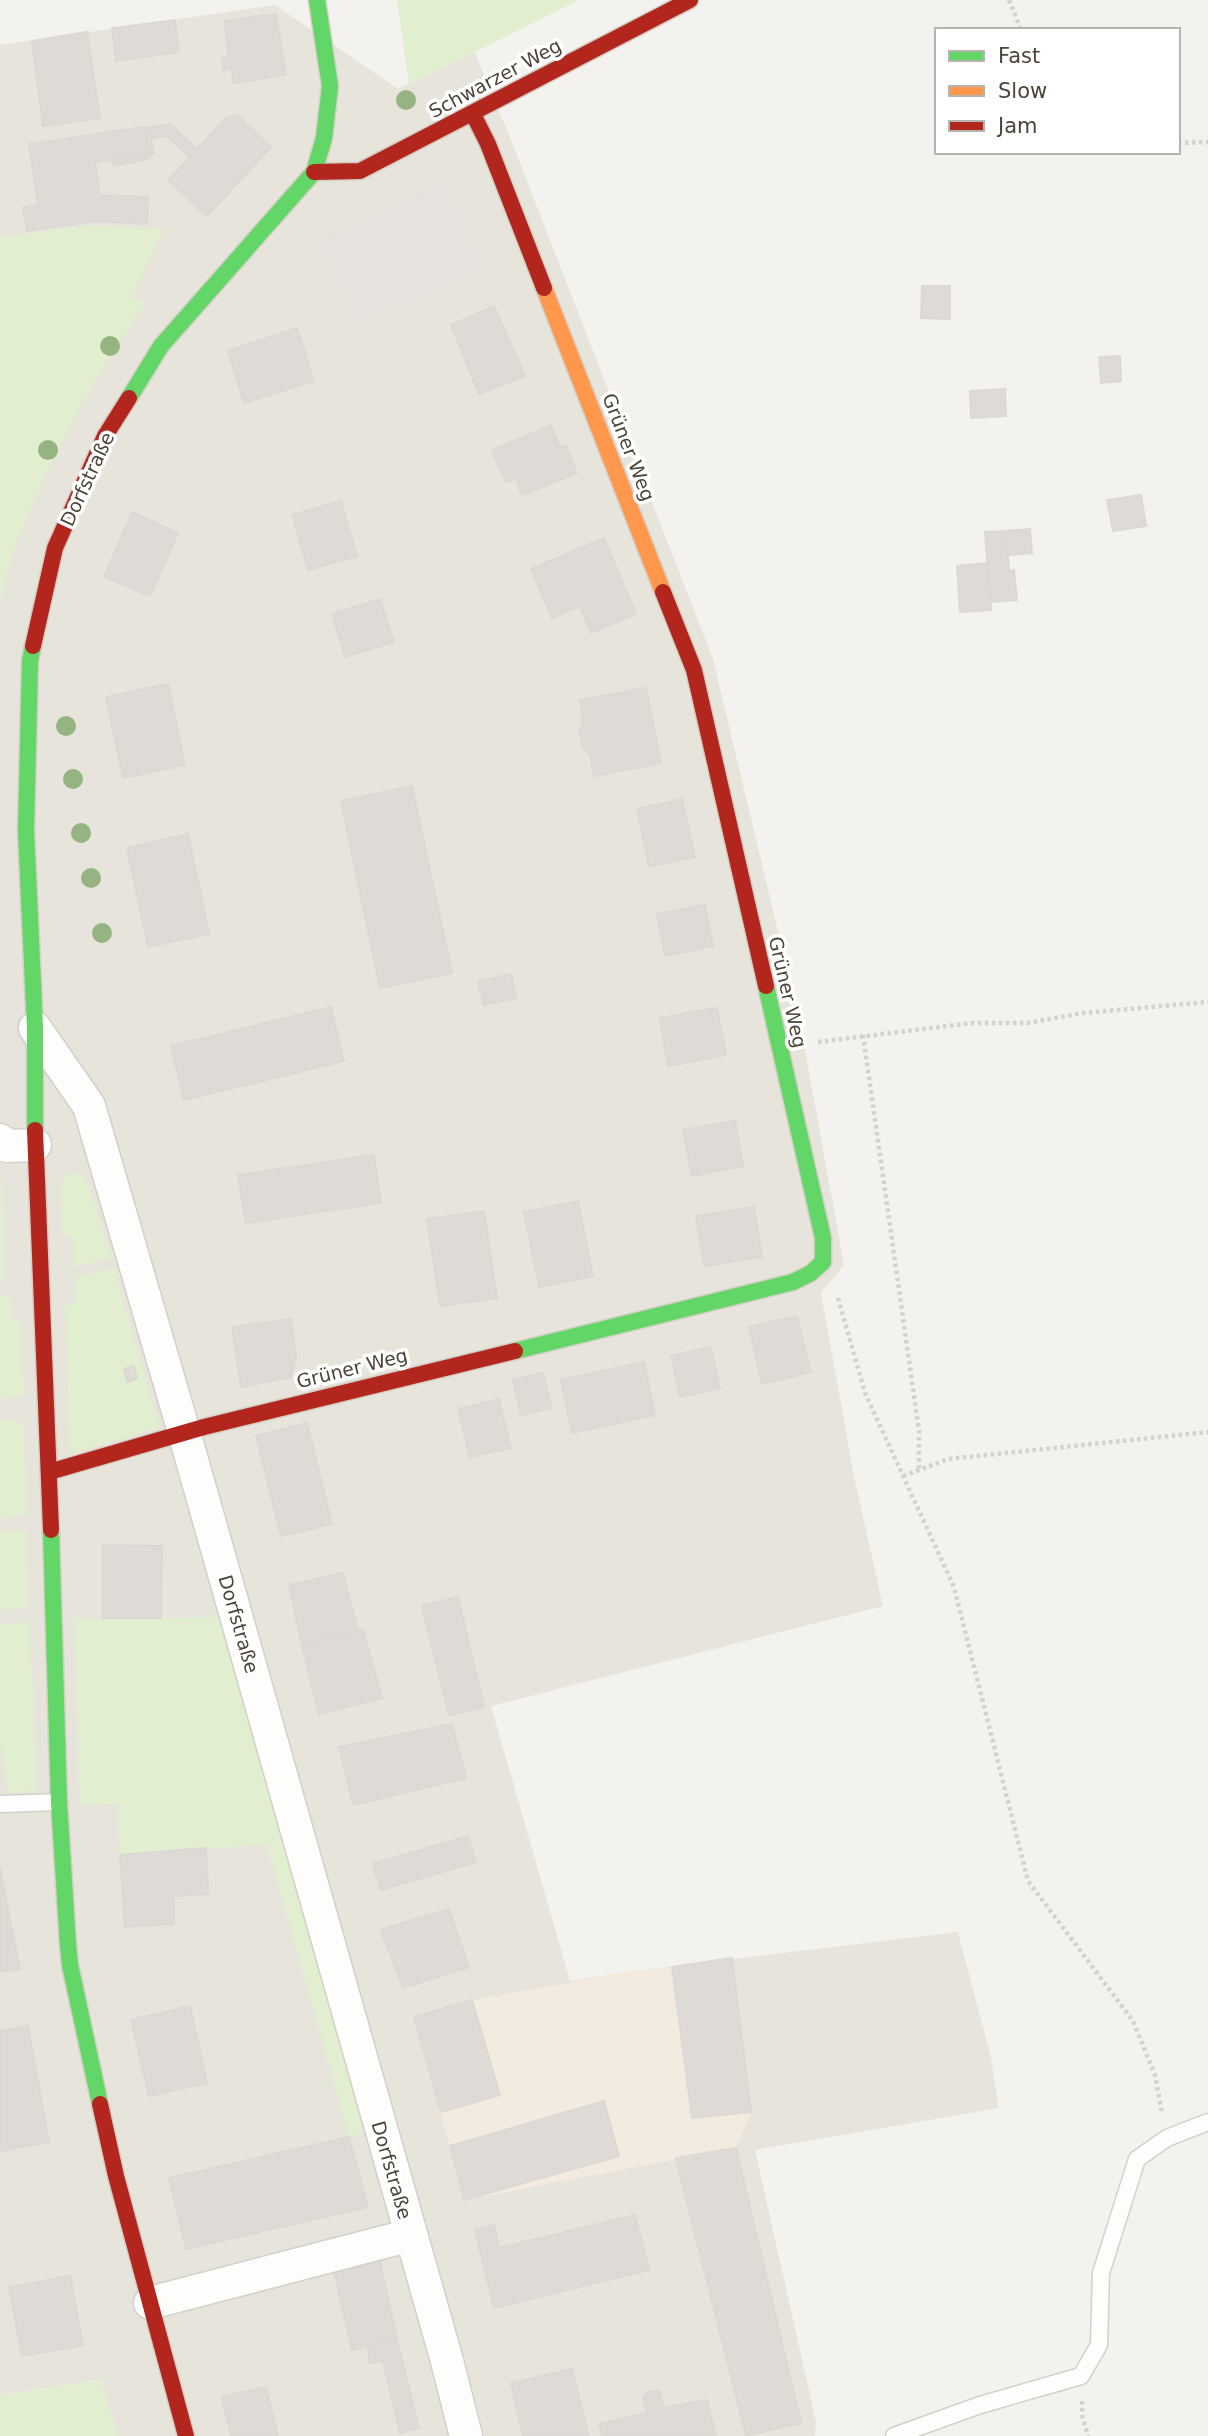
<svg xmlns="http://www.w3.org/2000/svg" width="1208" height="2436" font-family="'DejaVu Sans',sans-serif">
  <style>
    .residential { fill: #e7e4dc }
    .commercial { fill: #f3ebdf }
    .green { fill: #e1eecf }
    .parking { fill: #e6e3df }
    .building { fill: #dedbd6; stroke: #dcd9d4; stroke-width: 2 }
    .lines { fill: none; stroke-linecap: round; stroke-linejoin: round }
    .lane-casing { stroke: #d2d0cb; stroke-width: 19 }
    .street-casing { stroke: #d2d0cb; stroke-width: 35 }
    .fast-casing { stroke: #d3cfc5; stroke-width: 19 }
    .slow-casing { stroke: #d3cfc5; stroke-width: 19 }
    .jam-casing { stroke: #d3cfc5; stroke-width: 19 }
    .path { stroke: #d3d2cc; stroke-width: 4.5; stroke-dasharray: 3.5 3.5; stroke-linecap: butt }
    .lane { stroke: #fdfdfc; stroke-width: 16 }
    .street { stroke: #fdfdfc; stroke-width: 32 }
    .fast { stroke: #63d668; stroke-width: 16 }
    .slow { stroke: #ff974d; stroke-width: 16 }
    .jam { stroke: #b3261e; stroke-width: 16 }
    .tree { fill: #96b382 }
    .labels { text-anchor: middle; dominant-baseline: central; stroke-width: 7; stroke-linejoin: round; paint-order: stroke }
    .street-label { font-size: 19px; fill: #4b4439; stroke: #fff }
  </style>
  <rect width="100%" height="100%" fill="#f4f2ee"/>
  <path class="residential" d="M275 5 398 89 474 51 511 140 713 659 801 1028 844 1265 821 1293 854 1476 883 1606 491 1706 570 1981 634 1971 958 1932 991 2058 999 2108 755 2150 816 2422 815 2436H119L100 2380 0 2395V45Z"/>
  <path class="commercial" d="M672 1967 751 2112 736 2148 464 2200 414 2017 472 2000 634 1971Z"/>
  <path class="green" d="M397 0H579L409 85Z
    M91 225 164 229 132 297 145 303C102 368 66 427 35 499 20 533 6 569 0 606V237Z
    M74 1173 81 1175 89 1186 112 1258 73 1268V1237L63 1236 61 1181 66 1174Z
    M0 1179H2L5 1278 0 1279Z
    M114 1268 160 1428 70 1453 65 1305 74 1304V1278Z
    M0 1296H10L12 1320 20 1319 25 1394 0 1400Z
    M11 1419 24 1424 26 1514 0 1519V1421Z
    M26 1529 28 1608 0 1610V1533Z
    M218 1617 367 2132 349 2137 267 1845 120 1855 118 1804 80 1805 74 1619Z
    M30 1622 37 1791 9 1793 0 1742V1624Z
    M100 2380 119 2436H0V2395Z"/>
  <path class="parking" d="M447 182 486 267 355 326 317 241Z"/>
  <path class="building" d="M276 14 286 75 234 83 231 68 223 70 222 58H229L224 21Z
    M175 20 179 52 116 61 112 28Z
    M87 32 100 118 43 126 32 41Z
    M237 115 271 147 207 216 168 180 227 117Z
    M170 124 197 149 190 157 167 136 151 139 154 153 147 159 116 166 109 160 148 154 144 128Z
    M144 127 148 154 95 162 100 195 148 197 147 224 93 221 27 231 23 207 38 205 29 144Z
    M922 286H950V319L921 318Z
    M494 306 525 376 479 394 451 325Z
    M297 328 314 381 244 403 228 351Z
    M1120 356 1121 381 1101 383 1099 357Z
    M1005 389 1006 416 971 418 970 391Z
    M551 425 560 448 566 445 577 473 522 495 516 479 506 482 492 450Z
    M1141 495 1146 526 1113 531 1107 500Z
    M341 501 357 556 308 570 292 515Z
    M132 512 178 533 150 596 104 577Z
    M1030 529 1032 553 1008 555 1006 531Z
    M1006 531 1009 571 1014 570 1017 600 990 602 985 532Z
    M604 538 636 614 591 633 580 606 552 618 531 569Z
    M987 563 991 610 960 612 957 566Z
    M380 599 394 642 345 657 332 614Z
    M168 684 185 765 123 778 106 697Z
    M646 688 661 763 594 776 590 754 583 749 579 731 583 724 580 700Z
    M412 786 452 973 380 988 341 801Z
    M682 799 695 857 649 866 637 809Z
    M188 834 209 934 148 947 127 848Z
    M705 905 713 946 665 956 657 914Z
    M511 974 516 998 484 1005 478 981Z
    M331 1007 344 1061 184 1100 171 1046Z
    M717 1008 726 1055 668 1066 660 1018Z
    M735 1121 743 1166 692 1176 683 1130Z
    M374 1155 381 1203 246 1223 238 1175Z
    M578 1201 593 1276 539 1287 524 1212Z
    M754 1207 762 1257 704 1266 696 1216Z
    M484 1211 497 1298 440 1306 427 1219Z
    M797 1316 811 1372 762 1384 749 1327Z
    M291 1319 296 1357 291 1377 241 1387 232 1327Z
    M711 1347 720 1388 680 1397 671 1356Z
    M644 1362 655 1415 572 1433 561 1380Z
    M134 1366 137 1379 127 1382 124 1369Z
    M543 1373 552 1408 521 1415 513 1380Z
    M499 1399 511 1448 470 1457 458 1409Z
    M307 1423 332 1524 281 1536 256 1436Z
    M103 1545 162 1546 161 1618H103Z
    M343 1573 358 1630 302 1645 289 1585Z
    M458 1597 484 1707 449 1715 422 1606Z
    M363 1629 382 1698 319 1714 302 1645Z
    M452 1724 466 1778 353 1805 339 1747Z
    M468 1836 476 1862 381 1890 373 1864Z
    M206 1848 208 1894 174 1896V1924L125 1927 120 1855Z
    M0 1869 20 1969 0 1972Z
    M449 1909 469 1967 403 1988 381 1930Z
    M732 1958 751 2112 692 2118 672 1967Z
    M472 2000 500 2095 441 2112 414 2017Z
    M190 2006 207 2083 149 2096 131 2020Z
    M28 2026 49 2142 0 2151V2031Z
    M604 2101 619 2156 464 2200 450 2146Z
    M349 2137 368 2207 186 2249 169 2178Z
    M736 2148 801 2423 746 2436 676 2158Z
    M635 2215 649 2270 494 2308 475 2230 494 2225 499 2248Z
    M380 2262 397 2339 352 2350 334 2272Z
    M70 2276 83 2345 22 2356 9 2287Z
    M397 2339 419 2428 400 2433 383 2361 370 2363 367 2346Z
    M572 2369 589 2436H523L511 2383Z
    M266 2387 278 2436H231L222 2397Z
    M656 2391 660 2392 664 2408 707 2400 716 2436H602L599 2424 647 2413 643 2397 648 2392Z"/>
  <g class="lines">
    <g class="lane-casing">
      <path id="lane" d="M0 1804 59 1802
        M894 2436 980 2405 1081 2376 1099 2345 1101 2273 1137 2159 1167 2138 1208 2122"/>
    </g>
    <g class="street-casing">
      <path id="street" d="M35 1028 89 1106 184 1432 447 2361 466 2436
        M0 1140 7 1146 35 1145
        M150 2303 411 2235"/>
    </g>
    <g class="fast-casing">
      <path id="fast" d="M129 398 161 346 314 172 324 138 330 86 317 0
        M33 646 30 661 26 831 35 1028V1130
        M515 1351 793 1282 811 1273 823 1262V1238L766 986
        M51 1530 59 1802 68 1945 70 1965 100 2104"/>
    </g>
    <g class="slow-casing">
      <path id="slow" d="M544 288 663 592"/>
    </g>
    <g class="jam-casing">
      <path id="jam" d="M473 114 488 144 544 288
        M314 172 360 171 690 0
        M663 592 694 670 766 986
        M33 646 55 548 105 436 129 398
        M35 1130 51 1530
        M49 1472 204 1427 515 1351
        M100 2104 116 2176 186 2436"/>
    </g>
    <path class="path" d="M1009 0 1021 30
      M1178 143 1208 142
      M863 1035 919 1431V1470
      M818 1042 972 1023H1028L1083 1013 1208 1002
      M838 1298 865 1393 954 1587 1028 1881 1133 2021 1155 2075 1162 2113
      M903 1476 948 1459 1208 1432
      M1082 2401V2415L1088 2436"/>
    <use href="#lane" class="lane"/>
    <use href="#street" class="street"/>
    <use href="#fast" class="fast"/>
    <use href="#slow" class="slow"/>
    <use href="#jam" class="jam"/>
  </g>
  <g class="tree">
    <circle cx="406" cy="100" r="10"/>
    <circle cx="110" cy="346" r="10"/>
    <circle cx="48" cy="450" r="10"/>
    <circle cx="66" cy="726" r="10"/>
    <circle cx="73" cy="779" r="10"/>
    <circle cx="81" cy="833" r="10"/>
    <circle cx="91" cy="878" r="10"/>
    <circle cx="102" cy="933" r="10"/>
  </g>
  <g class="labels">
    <g class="street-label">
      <text transform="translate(495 78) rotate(-28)">Schwarzer Weg</text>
      <text transform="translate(629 447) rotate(69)">Grüner Weg</text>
      <text transform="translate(87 479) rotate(-65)">Dorfstraße</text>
      <text transform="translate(788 992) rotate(77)">Grüner Weg</text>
      <text transform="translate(352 1368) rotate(-14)">Grüner Weg</text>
      <text transform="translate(239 1624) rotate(74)">Dorfstraße</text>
      <text transform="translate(392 2170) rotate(74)">Dorfstraße</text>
    </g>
  </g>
  <rect x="935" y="28" width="245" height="126" fill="#ffffff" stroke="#b7b4b0" stroke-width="2"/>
  <rect x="949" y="51" width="35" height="10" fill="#63d668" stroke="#b7b4b0" stroke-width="2"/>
  <text x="998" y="63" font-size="21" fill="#4b4439">Fast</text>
  <rect x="949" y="86" width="35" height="10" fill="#ff974d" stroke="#b7b4b0" stroke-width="2"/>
  <text x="998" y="98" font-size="21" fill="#4b4439">Slow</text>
  <rect x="949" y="121" width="35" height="10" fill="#b3261e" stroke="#b7b4b0" stroke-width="2"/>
  <text x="998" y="133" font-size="21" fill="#4b4439">Jam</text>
</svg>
